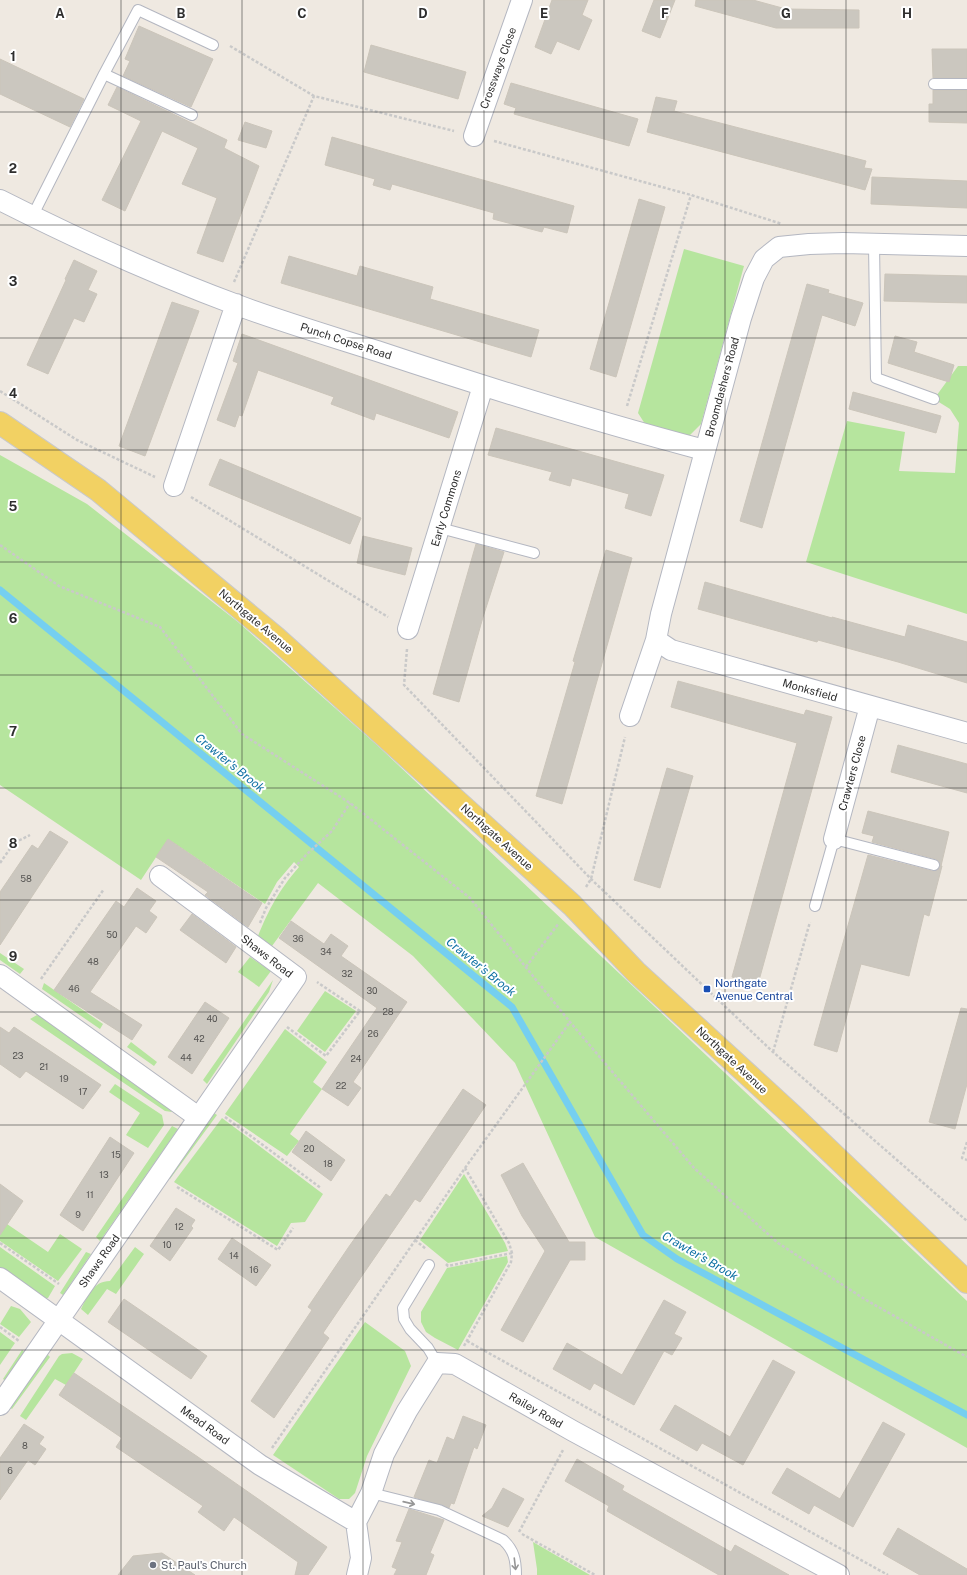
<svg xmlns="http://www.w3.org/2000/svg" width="967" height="1575" font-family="'Public Sans',sans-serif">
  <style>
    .green { fill: #b6e59e }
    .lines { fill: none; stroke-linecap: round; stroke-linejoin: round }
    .stream { stroke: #75cff0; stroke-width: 7 }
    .building { fill: #cbc7bf; stroke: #cbc5ba }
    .service-casing { stroke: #b4b7c1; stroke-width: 12 }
    .minor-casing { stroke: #b4b7c1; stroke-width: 22 }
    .primary-casing { stroke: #c9c9c9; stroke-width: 24 }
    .path { stroke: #c9c9c9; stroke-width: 2.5; stroke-dasharray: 3 2; stroke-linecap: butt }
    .service { stroke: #fff; stroke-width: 10 }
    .minor { stroke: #fff; stroke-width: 20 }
    .primary { stroke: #f2d163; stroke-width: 22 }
    .oneway { stroke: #969696 }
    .grid { fill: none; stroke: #2e2e2e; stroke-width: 1; stroke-opacity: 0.55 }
    .transit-dot { fill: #1a4fb4; stroke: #fff; stroke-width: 1.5 }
    .worship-dot { fill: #6b7280; stroke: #fff; stroke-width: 1.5 }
    .labels { text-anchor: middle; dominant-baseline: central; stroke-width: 4; stroke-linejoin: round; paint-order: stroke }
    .number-label { font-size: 9px; fill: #555452 }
    .street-label { font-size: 11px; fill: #2e2e2e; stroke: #fff }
    .transit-label { font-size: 11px; fill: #164399; stroke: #fff; text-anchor: start }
    .worship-label { font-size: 11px; fill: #5b616d; stroke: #fff; text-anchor: start }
    .water-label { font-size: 12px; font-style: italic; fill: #0d6fa3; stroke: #fff }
    .grid-label { font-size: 13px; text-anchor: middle; font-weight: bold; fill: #2e2e2e; stroke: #fff; stroke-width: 4; stroke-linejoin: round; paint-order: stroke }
  </style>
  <rect width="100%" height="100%" fill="#efe9e1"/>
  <path class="green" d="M684 249 744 266 701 424 688 437 647 427 638 413Z
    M958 366H967V614L806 562 847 421 905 432 899 471 955 473 959 423 950 409 934 399Z
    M0 455 87 504 238 622 378 746 967 1301V1448L595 1237 515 1063 413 956 318 883 272 946 258 936C269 909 279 890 299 867L294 862 277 882 265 904 168 839 141 880 0 785Z
    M0 953 24 969 20 974 0 960Z
    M250 957 271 971 259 987 238 972Z
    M273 980 269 992 207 1084 203 1080Z
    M44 983 103 1024 100 1029 42 989Z
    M325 991 356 1011 325 1052 297 1031Z
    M37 1015 40 1016 165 1102 172 1112 165 1111 30 1019Z
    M285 1029 327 1062 313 1082 322 1089 290 1134 299 1141 287 1156 225 1114Z
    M131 1042 157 1062 154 1066 127 1047Z
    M115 1084 162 1115 164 1125 148 1148 126 1135 140 1113 109 1092Z
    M214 1113 217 1115 170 1179 167 1176Z
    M222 1118 323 1194 305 1222 291 1223 277 1246 174 1182Z
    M172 1126 178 1129 100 1241 96 1237Z
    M464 1174 505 1243 508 1251 448 1263 420 1240Z
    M7 1224 48 1252 60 1234 82 1249 58 1281 0 1241V1235Z
    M0 1247 55 1286 48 1298 42 1299 0 1274Z
    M135 1247 144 1254 116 1294 107 1289 88 1315 81 1309C88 1296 93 1281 110 1281Z
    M86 1252 91 1254 63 1295 60 1293Z
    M507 1256 508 1262 458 1350 435 1338 426 1332 421 1322V1312L447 1268Z
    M11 1306 20 1309 31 1322 19 1337 0 1324Z
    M365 1322 405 1351 411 1366 367 1456 355 1493 349 1499H339L273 1455Z
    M0 1332 15 1343 0 1365Z
    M22 1350 26 1353 7 1382 3 1379Z
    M46 1353 50 1357 12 1409 8 1406Z
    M72 1353 83 1359 66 1385 55 1379 26 1420 20 1416 59 1356 62 1354Z
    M533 1542 590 1575H537V1569Z"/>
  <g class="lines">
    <path class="stream" d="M0 590 512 1007 643 1235 677 1259 967 1415"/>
  </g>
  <path class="building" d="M552 0H588L582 15 592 20 579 50 557 41 551 54 535 47Z
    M654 0H675L660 38 642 31Z
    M696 0H753L786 9 859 10V28H776L695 6Z
    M139 26 213 59 191 107 123 76 130 61 125 59Z
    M371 45 466 72 458 99 364 72Z
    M932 49H967V78H933Z
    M0 59 84 99 70 127 0 94Z
    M511 83 638 119 629 146 514 114 516 108 504 104Z
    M117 87 227 140 224 148 259 166 223 262 197 253 217 198 182 184 198 148 162 131 125 211 102 200 141 121 108 105Z
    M933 90H967V123L929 122V104H933Z
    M656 97 677 101 674 111 866 161 864 168 872 169 865 190 647 132Z
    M245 122 272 131 266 148 238 140Z
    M332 137 574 206 567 233 544 227 542 232 493 219 494 213 392 184 390 190 373 185 375 179 325 165Z
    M872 177 967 181V208L871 204Z
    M639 199 665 207 616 377 590 369Z
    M289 256 357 276 360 266 433 287 430 299 539 330 531 357 281 283Z
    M74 260 97 271 88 290 97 294 84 322 74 318 48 374 27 365 66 280 65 279Z
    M885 274 967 276V303L884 301Z
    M807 284 829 290 828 293 863 303 855 326 822 315 762 528 740 521Z
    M172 302 199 311 145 456 119 446Z
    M242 334 458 412 449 438 376 413 374 420 331 404 334 397 258 370 242 416 239 415 235 427 217 420 238 363 233 361Z
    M895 336 917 342 914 352 954 365 949 382 888 363Z
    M853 392 941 416 936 433 849 409Z
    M496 428 664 475 651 516 625 508 629 494 572 478 570 486 549 480 552 472 488 455Z
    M220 459 361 518 350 544 209 485Z
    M363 536 412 548 405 575 357 563Z
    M476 544 504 552 483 617 459 702 433 694Z
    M606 550 632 558 562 804 536 796 575 662 573 661Z
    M705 582 832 618V617L905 637 908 625 967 642V683L898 662 818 640 817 642 698 609Z
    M678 681 804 715 806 710 832 717 758 984 732 977 797 743 671 707Z
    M898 745 967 764V793L891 772Z
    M667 768 693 776 660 888 634 880Z
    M868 811 949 832 941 866H942L929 916 924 914 909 976 861 964 837 1052 814 1045 868 855 932 871 938 870 940 866 939 861 936 859 872 842 874 836 862 833Z
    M50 831 68 842 0 945V892L32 845 38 849Z
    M168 839 262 903 248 927 205 895 208 892 156 857Z
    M137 888 156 901 149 911 157 917 146 933 136 926 90 992 142 1025 132 1040 54 990 116 901 124 907Z
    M192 914 236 947 226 963 180 930Z
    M291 921 324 944 331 934 348 946 341 956 407 1002 353 1082 361 1088 348 1106 322 1089 377 1008 279 938Z
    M205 1002 229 1018 192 1074 168 1057Z
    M961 1008 967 1009V1084L955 1129 929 1122Z
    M0 1027 9 1033 14 1027 101 1085 83 1109 26 1071 20 1078 0 1064Z
    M463 1089 486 1105 420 1202 415 1199 357 1283 323 1333 329 1338 274 1418 251 1401 312 1310 308 1307 348 1248 386 1194 390 1197Z
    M306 1131 345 1160 331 1181 292 1152Z
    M110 1137 134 1153 83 1231 60 1215Z
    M523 1163 569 1242H585V1260H570L523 1342 501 1330 545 1251 522 1216 501 1175Z
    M0 1184 23 1201 0 1235Z
    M176 1208 195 1220 191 1226 193 1228 170 1261 150 1246Z
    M232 1238 271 1265 256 1286 218 1259Z
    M124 1299 207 1356 191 1379 108 1322Z
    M664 1300 686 1312 674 1334 682 1338 672 1355 664 1351 634 1405 594 1383 590 1390 553 1369 567 1343 622 1375Z
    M773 1360 795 1372 743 1465 702 1443 697 1451 660 1430 675 1405 730 1437Z
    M74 1373 198 1457 327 1547 308 1575H295L298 1562 234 1517 224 1531 198 1512 203 1506 116 1447 122 1438 59 1395Z
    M463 1416 486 1425 477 1449 474 1447 454 1504 451 1503 449 1508 414 1497 429 1460 437 1463 447 1437 454 1440Z
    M883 1422 905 1434 853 1527 814 1505 809 1514 772 1493 787 1468 840 1499Z
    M24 1424 44 1437 39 1444 46 1449 35 1465 28 1460 0 1500V1458Z
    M577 1459 624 1486 622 1490 731 1552 735 1545 789 1575H719L607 1511 609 1506 565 1481Z
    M503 1488 524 1499 508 1527 482 1516 492 1508Z
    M409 1509 444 1520 430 1553 434 1555 426 1575H394L397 1569 392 1567 402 1542 396 1541Z
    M898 1528 967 1569V1575H920L883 1554Z
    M162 1553 195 1575H118L133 1556Z"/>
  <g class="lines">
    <g class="service-casing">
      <path id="service" d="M104 74 138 10 213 45
        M934 84H967
        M32 217 104 74 192 115
        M874 244 876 378 934 399
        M440 528 534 553
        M815 906 834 839 934 865
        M429 1265 403 1308 404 1319 410 1329 428 1348 437 1363
        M371 1493 439 1510 503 1540C514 1550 516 1560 516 1575"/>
    </g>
    <g class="minor-casing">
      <path id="minor" d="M474 136 522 0
        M0 200C77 239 156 275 237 305 283 322 330 336 377 351 485 387 594 421 704 450
        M174 486 236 304
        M408 629 483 386
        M656 640 671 650 967 733
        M630 716 656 640 661 614 741 318 754 278 764 259 779 247 809 244 843 243 967 246
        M834 839 870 706
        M0 975 198 1117
        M0 1278 260 1465 356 1522
        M0 1405 296 977 160 876
        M357 1575 361 1558 356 1522 371 1493 384 1454 407 1411 437 1363 455 1364 573 1431 839 1575"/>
    </g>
    <g class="primary-casing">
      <path id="primary" d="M0 423 98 490 275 637 572 905 636 972 792 1115 967 1282"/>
    </g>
    <path class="path" d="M230 46 314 96
      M494 141 691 195 782 224
      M234 282 314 96 454 131
      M0 391 77 440 155 477
      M627 406 691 195
      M191 497 388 617
      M0 545 59 586 160 627 242 734 350 803 470 898 570 1022 694 1168 778 1243 866 1300 967 1357
      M407 649 404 685 591 879 773 1052 967 1221
      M0 863 14 843 30 835
      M586 887 591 879 625 737
      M260 923 266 908 285 878 306 855 332 831 350 803
      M526 967 559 923
      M41 979 104 889
      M287 1027 326 1056 360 1011 317 982
      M773 1052 810 922
      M225 1117 321 1188
      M967 1142 962 1158 967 1160
      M177 1187 278 1250 293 1228
      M415 1240 426 1249
      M0 1243 59 1284
      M446 1264 448 1266 512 1253
      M0 1327 19 1341
      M467 1341 888 1575
      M464 1346 511 1262 512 1253 509 1243 465 1168
      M272 1448 465 1168 570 1022
      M519 1532 563 1450
      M522 1534 595 1575"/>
    <use href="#service" class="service"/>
    <use href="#minor" class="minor"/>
    <use href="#primary" class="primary"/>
  </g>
  <defs><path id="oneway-shaft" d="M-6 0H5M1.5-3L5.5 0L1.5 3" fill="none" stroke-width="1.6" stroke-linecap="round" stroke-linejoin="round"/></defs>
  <g class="oneway">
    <use href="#oneway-shaft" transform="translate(409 1503) rotate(13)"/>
    <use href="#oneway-shaft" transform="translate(515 1564) rotate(83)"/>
  </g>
  <path class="grid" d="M121 0V1575M242 0V1575M363 0V1575M484 0V1575M604 0V1575M725 0V1575M846 0V1575M0 112H967M0 225H967M0 338H967M0 450H967M0 562H967M0 675H967M0 788H967M0 900H967M0 1012H967M0 1125H967M0 1238H967M0 1350H967M0 1462H967"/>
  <rect class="transit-dot" x="703" y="985" width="8" height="8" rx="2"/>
  <circle class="worship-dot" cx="153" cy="1565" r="4"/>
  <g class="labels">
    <g class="number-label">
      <text x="26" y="878">58</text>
      <text x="112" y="934">50</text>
      <text x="298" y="938">36</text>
      <text x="326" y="951">34</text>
      <text x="93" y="961">48</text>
      <text x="347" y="973">32</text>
      <text x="74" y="988">46</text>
      <text x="372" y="990">30</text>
      <text x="388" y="1011">28</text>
      <text x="212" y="1018">40</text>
      <text x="373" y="1033">26</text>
      <text x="199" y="1038">42</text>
      <text x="18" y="1055">23</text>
      <text x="186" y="1057">44</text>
      <text x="356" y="1058">24</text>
      <text x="44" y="1066">21</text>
      <text x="64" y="1078">19</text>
      <text x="341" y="1085">22</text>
      <text x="83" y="1091">17</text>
      <text x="309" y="1148">20</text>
      <text x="116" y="1154">15</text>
      <text x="328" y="1163">18</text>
      <text x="104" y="1174">13</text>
      <text x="90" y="1194">11</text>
      <text x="78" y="1214">9</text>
      <text x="179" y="1226">12</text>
      <text x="167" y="1244">10</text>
      <text x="234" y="1255">14</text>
      <text x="254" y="1269">16</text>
      <text x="25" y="1445">8</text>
      <text x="10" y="1470">6</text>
    </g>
    <g class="street-label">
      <text transform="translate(498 68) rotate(-70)">Crossways Close</text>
      <text transform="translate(346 341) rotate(18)">Punch Copse Road</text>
      <text transform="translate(722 387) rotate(-75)">Broomdashers Road</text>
      <text transform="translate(446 508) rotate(-73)">Early Commons</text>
      <text transform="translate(256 621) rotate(40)">Northgate Avenue</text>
      <text transform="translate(810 690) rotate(16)">Monksfield</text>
      <text transform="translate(852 773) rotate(-75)">Crawters Close</text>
      <text transform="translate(497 837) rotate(42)">Northgate Avenue</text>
      <text transform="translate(267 956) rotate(38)">Shaws Road</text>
      <text transform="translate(732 1060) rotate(43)">Northgate Avenue</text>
      <text transform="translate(99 1261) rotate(-55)">Shaws Road</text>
      <text transform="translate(536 1410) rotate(30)">Railey Road</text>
      <text transform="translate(205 1425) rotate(36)">Mead Road</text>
    </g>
    <g class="transit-label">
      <text x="715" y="983">Northgate<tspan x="715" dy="13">Avenue Central</tspan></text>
    </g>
    <g class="worship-label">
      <text x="161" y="1565">St. Paul's Church</text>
    </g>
    <g class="water-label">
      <text transform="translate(230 763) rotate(39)">Crawter's Brook</text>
      <text transform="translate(481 967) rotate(39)">Crawter's Brook</text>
      <text transform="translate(700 1256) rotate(30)">Crawter's Brook</text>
    </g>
  </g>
  <g class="grid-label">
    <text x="60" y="18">A</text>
    <text x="181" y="18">B</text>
    <text x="302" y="18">C</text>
    <text x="423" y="18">D</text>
    <text x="544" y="18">E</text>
    <text x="665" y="18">F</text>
    <text x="786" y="18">G</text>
    <text x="907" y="18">H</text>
    <text x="13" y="61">1</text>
    <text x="13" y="173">2</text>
    <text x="13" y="286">3</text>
    <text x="13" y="398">4</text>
    <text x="13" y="511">5</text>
    <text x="13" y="623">6</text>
    <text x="13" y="736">7</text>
    <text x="13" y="848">8</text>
    <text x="13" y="961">9</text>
  </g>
</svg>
